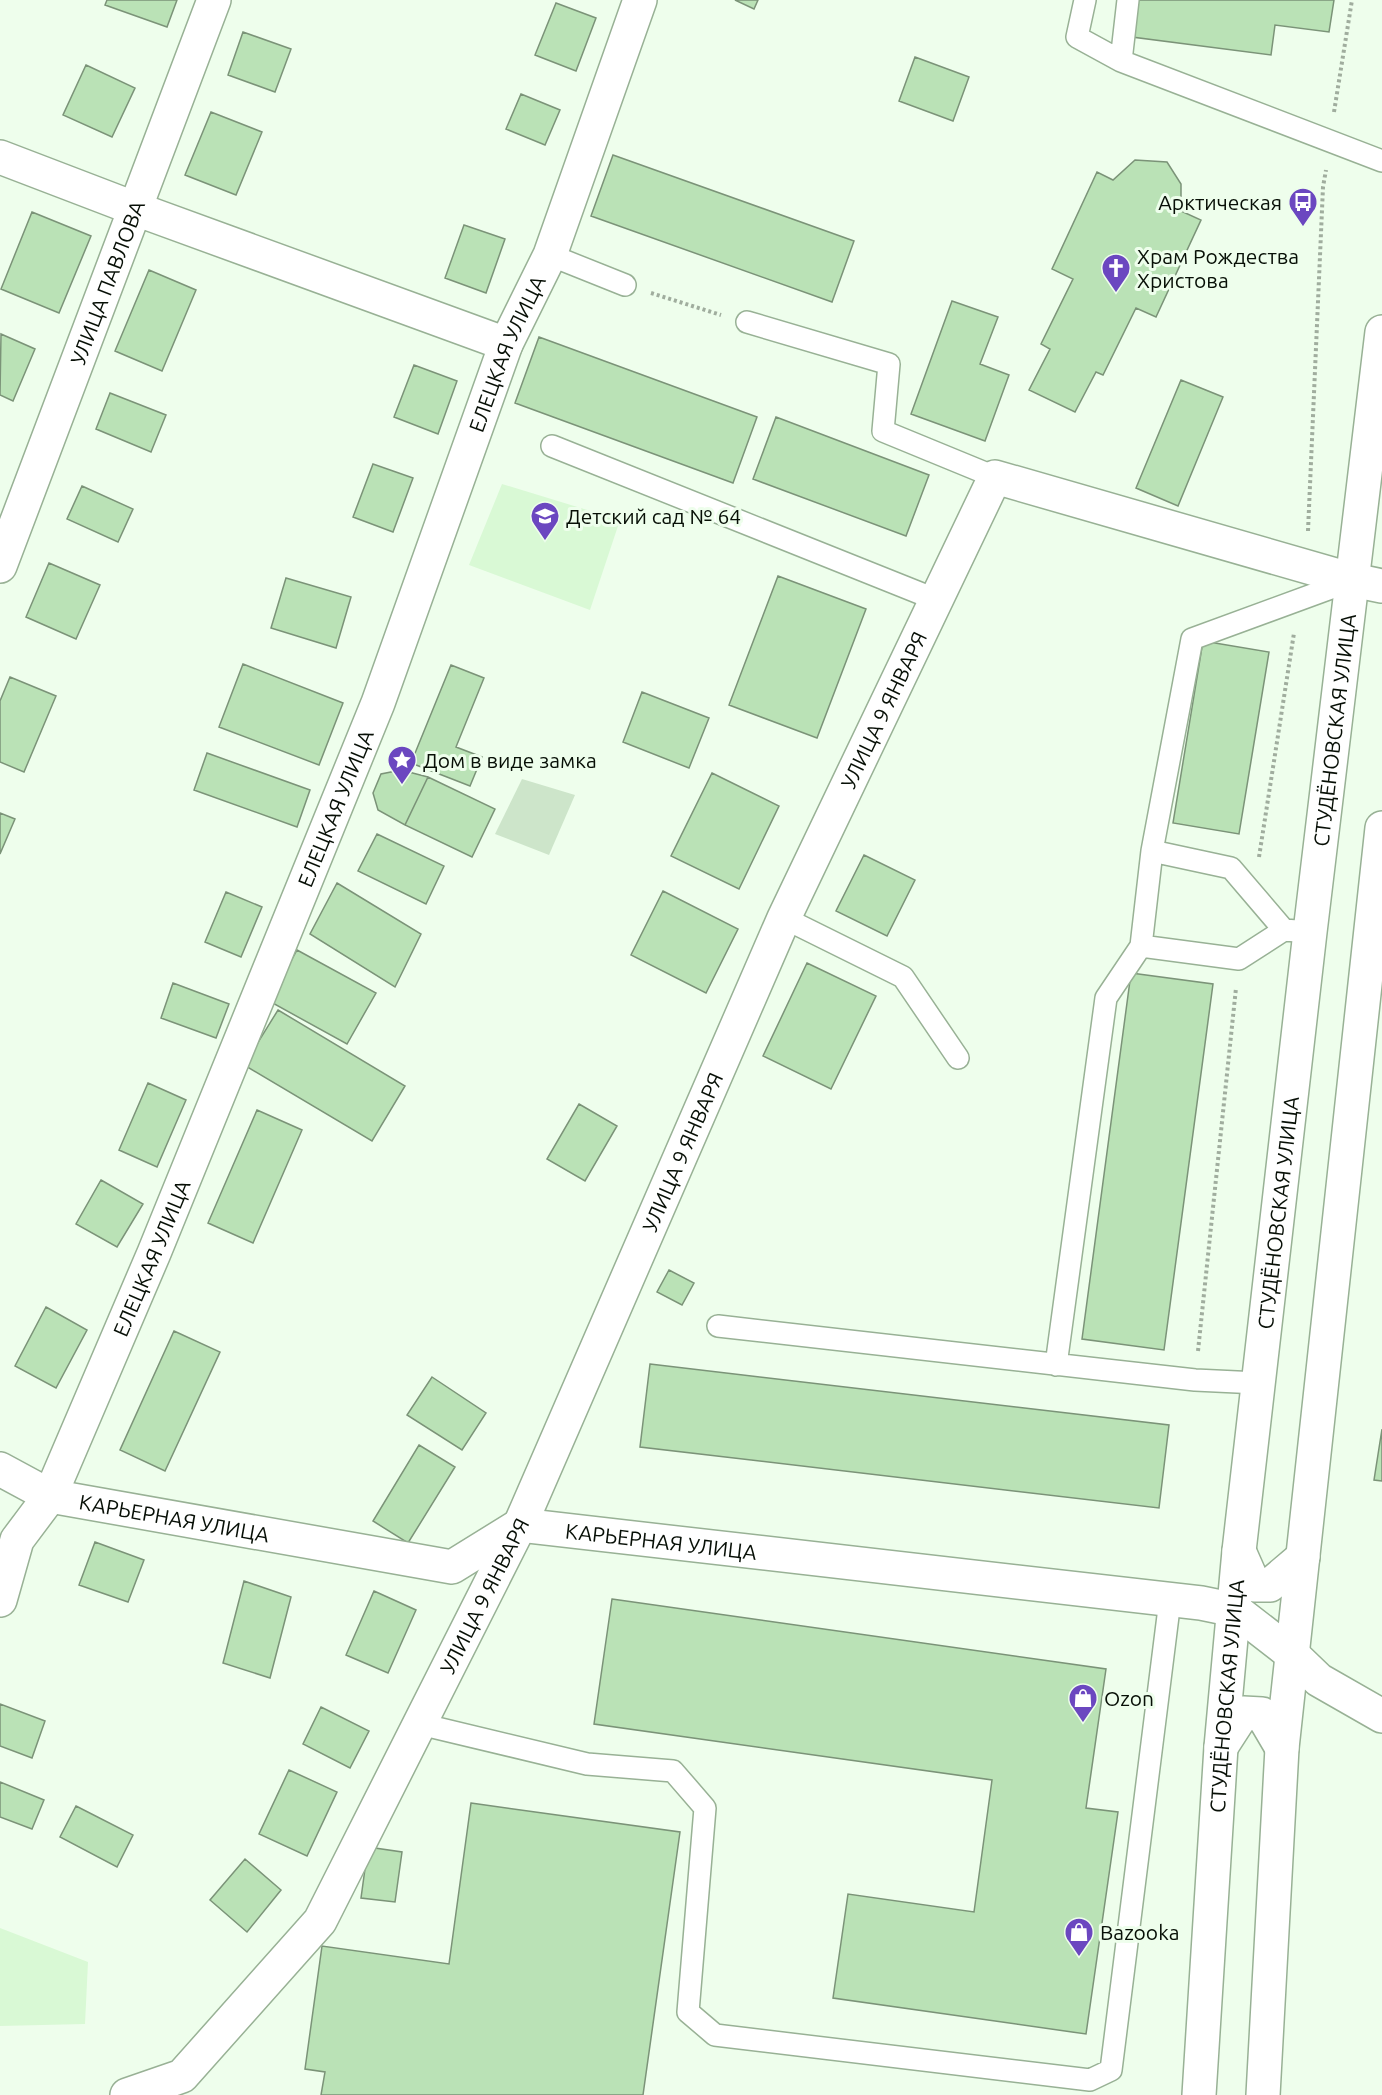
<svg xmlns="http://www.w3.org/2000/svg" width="1382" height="2095" font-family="Ubuntu,sans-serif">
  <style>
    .built { fill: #d9f9d5 }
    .green { fill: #cde5ca }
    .building { fill: #bae2b6; stroke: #7b9378; stroke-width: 1.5 }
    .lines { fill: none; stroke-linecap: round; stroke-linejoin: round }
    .service-casing { stroke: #98b195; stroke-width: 24 }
    .minor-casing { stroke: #98b195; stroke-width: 36 }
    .primary-casing { stroke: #98b195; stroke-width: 36 }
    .path { stroke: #a0ad9e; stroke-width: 4; stroke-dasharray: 3 3; stroke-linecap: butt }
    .service { stroke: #fff; stroke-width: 21 }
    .minor { stroke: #fff; stroke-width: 33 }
    .primary { stroke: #fff; stroke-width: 33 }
    .labels { text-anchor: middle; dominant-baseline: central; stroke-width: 6; stroke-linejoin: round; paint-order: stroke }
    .poi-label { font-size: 21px; fill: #070f06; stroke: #eefeec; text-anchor: start }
    .street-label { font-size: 21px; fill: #070f06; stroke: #eefeec }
  </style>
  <rect width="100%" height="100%" fill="#eefeec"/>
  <path class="built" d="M502 484 620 520 590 610 469 565Z
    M0 1928 88 1962 85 2024 0 2026Z"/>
  <path class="green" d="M522 779 575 795 549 855 495 834Z"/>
  <path class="building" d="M107 0H177L167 27 105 5Z
    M735 0H758L754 9Z
    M1137 0H1334L1329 32 1275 25 1271 55 1132 37Z
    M556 3 596 18 576 71 535 55Z
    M243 32 291 49 275 92 228 75Z
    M915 57 969 77 953 121 899 101Z
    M86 65 135 88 112 137 63 115Z
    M521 94 560 110 545 145 506 129Z
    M211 112 262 132 236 195 185 175Z
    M613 155 854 241 832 302 591 216Z
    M1135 160 1167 162 1181 184V211L1201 220 1156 317 1136 308 1103 375 1096 372 1075 412 1029 390 1050 349 1041 344 1073 279 1052 269 1097 172 1113 180Z
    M32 212 91 236 59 313 1 289Z
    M464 225 505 239 486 293 445 278Z
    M149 270 196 290 162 371 115 351Z
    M952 301 998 317 980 364 1009 375 985 441 911 414Z
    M1 334 35 349 13 401 0 395Z
    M539 337 757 417 733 483 515 403Z
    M414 365 457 381 438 434 394 417Z
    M1181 380 1223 397 1178 506 1136 488Z
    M110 393 166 415 151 452 96 429Z
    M776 417 929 475 906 536 753 479Z
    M373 464 413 478 393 532 353 517Z
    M82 486 133 509 118 542 67 519Z
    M49 563 100 585 76 639 26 617Z
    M778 576 866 609 817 738 729 705Z
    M286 578 351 597 336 648 271 628Z
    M1203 641 1269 652 1239 834 1173 823Z
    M243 664 343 703 319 765 219 727Z
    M451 665 484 678 456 747 482 757 470 786 411 763Z
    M10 677 56 696 24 772 0 762V701Z
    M642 692 709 718 689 768 623 742Z
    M207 753 310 790 297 827 194 790Z
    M401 770 428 777 405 825 378 810 373 793 381 774Z
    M712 773 779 806 739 889 671 856Z
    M428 777 495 809 472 857 405 825Z
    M0 813 15 819 0 854Z
    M377 834 444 866 426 904 358 871Z
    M864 855 915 880 887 936 836 911Z
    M337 883 421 934 395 987 310 934Z
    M663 891 738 929 706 993 631 955Z
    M226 892 262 907 241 957 205 942Z
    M297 950 376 993 347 1044 269 1001Z
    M807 963 876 996 831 1089 763 1056Z
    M1131 973 1213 984 1164 1350 1082 1339Z
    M173 983 229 1004 216 1038 161 1018Z
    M278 1010 405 1086 372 1141 244 1065Z
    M148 1083 186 1100 157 1167 119 1150Z
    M579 1104 617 1126 585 1181 547 1159Z
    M257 1110 302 1130 253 1243 208 1223Z
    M101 1180 143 1204 117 1247 76 1224Z
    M669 1270 694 1283 682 1305 657 1292Z
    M46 1307 87 1330 56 1388 15 1366Z
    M174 1331 220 1352 165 1471 120 1450Z
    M650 1364 1169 1425 1159 1508 640 1447Z
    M432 1377 486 1413 462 1450 407 1415Z
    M1382 1429V1481L1374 1480Z
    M419 1445 455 1467 408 1543 373 1521Z
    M95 1542 144 1560 128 1602 79 1585Z
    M244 1581 291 1597 270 1678 223 1663Z
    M374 1591 416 1610 388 1673 346 1655Z
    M612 1599 1106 1669 1086 1808 1118 1812 1086 2034 833 1998 848 1894 974 1912 992 1780 594 1724Z
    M0 1704 45 1721 32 1758 0 1746Z
    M321 1707 369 1731 350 1768 303 1744Z
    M289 1770 337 1792 307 1856 259 1834Z
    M0 1782 44 1800 32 1829 0 1817Z
    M471 1803 680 1832 643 2095H321L325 2072 305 2069 322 1946 449 1964Z
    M76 1806 133 1835 117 1867 60 1837Z
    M368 1847 402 1852 395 1902 361 1898Z
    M245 1859 281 1890 247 1932 210 1900Z"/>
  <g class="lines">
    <g class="service-casing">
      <path id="service" d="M1085 0 1077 37 1121 61 1382 161
        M1121 61 1128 0
        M550 255 625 285
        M747 322 889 364 883 431 995 477
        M552 446 937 600
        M1152 851 1192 639 1353 580
        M784 918 903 977 958 1058
        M1141 946 1152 851 1231 868 1284 930
        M718 1326 1195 1380 1258 1383
        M1056 1365 1106 998 1141 946 1239 959 1284 930 1310 932
        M420 1724 587 1764 673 1771 705 1808 688 2012 715 2035 1090 2080 1111 2070 1170 1600"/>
    </g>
    <g class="minor-casing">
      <g id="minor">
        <path d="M0 157 136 209 506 344"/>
        <path id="s1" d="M0 566 214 0"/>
        <path id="s2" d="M0 1469 50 1496 452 1567 520 1525 1201 1603 1235 1610 1293 1655 1319 1680 1382 1716"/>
        <path id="s3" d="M0 1600 17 1540 50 1496 154 1253 378 703 506 344 550 255 640 0"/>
        <path id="s4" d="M127 2095 182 2076 320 1921 520 1525 784 918 995 477 1353 580 1382 586"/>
      </g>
    </g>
    <g class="primary-casing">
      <g id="primary">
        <path d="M1239 1551 1254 1585H1270L1303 1557"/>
        <path d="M1221 1747 1243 1713 1262 1714 1282 1748"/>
        <path id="s5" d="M1199 2095 1221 1747 1239 1551 1310 932 1382 332"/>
        <path d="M1263 2095 1282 1748 1382 828"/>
      </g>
    </g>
    <path class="path" d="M1334 112 1352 0
      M651 293 721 315
      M1308 531 1323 187 1326 170
      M1259 857 1294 633
      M1198 1351 1236 988"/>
    <use href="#service" class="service"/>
    <use href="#minor" class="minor"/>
    <use href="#primary" class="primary"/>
  </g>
  <defs>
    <g id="bus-pin" transform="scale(1.5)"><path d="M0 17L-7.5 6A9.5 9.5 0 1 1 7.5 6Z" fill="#6b47c0" stroke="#eefeec"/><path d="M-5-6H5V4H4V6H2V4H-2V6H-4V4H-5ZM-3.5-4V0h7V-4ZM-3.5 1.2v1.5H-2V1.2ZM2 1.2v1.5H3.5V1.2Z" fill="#fff"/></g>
    <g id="church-pin" transform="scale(1.5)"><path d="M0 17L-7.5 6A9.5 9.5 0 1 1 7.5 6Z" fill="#6b47c0" stroke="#eefeec"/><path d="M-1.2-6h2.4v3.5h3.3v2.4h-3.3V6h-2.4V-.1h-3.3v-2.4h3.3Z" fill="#fff"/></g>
    <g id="school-pin" transform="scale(1.5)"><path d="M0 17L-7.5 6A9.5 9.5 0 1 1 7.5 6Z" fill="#6b47c0" stroke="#eefeec"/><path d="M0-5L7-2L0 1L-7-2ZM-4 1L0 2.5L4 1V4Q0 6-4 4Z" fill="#fff"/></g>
    <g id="sight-pin" transform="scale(1.5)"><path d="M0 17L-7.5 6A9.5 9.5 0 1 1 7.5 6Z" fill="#6b47c0" stroke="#eefeec"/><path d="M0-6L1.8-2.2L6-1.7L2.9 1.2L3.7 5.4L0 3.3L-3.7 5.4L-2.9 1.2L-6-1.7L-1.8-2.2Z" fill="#fff"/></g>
    <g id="shop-pin" transform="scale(1.5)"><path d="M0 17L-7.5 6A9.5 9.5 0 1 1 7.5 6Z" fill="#6b47c0" stroke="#eefeec"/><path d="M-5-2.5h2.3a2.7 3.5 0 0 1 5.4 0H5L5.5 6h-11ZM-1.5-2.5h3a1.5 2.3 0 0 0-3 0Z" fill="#fff"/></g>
  </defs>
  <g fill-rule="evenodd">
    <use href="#bus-pin" x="1303" y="202"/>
    <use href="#church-pin" x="1116" y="268"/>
    <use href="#school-pin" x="545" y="516"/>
    <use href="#sight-pin" x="402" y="760"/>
    <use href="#shop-pin" x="1083" y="1698"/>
    <use href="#shop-pin" x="1079" y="1932"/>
  </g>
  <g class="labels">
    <g class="poi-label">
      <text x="1282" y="202" text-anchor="end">Арктическая</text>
      <text x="1137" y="256">Храм Рождества<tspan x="1137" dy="24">Христова</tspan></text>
      <text x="566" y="516">Детский сад № 64</text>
      <text x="423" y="760">Дом в виде замка</text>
      <text x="1104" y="1698">Ozon</text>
      <text x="1100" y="1932">Bazooka</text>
    </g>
    <g class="street-label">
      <text stroke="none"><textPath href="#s1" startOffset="303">УЛИЦА ПАВЛОВА</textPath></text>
      <text stroke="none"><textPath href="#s3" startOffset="1348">ЕЛЕЦКАЯ УЛИЦА</textPath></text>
      <text stroke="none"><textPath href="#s4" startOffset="1602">УЛИЦА 9 ЯНВАРЯ</textPath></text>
      <text stroke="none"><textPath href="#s5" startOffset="1372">СТУДЁНОВСКАЯ УЛИЦА</textPath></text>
      <text stroke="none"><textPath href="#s3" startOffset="862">ЕЛЕЦКАЯ УЛИЦА</textPath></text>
      <text stroke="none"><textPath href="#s4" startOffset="1116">УЛИЦА 9 ЯНВАРЯ</textPath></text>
      <text stroke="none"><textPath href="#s5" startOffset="886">СТУДЁНОВСКАЯ УЛИЦА</textPath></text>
      <text stroke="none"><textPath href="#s3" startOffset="376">ЕЛЕЦКАЯ УЛИЦА</textPath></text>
      <text stroke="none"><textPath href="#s2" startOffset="183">КАРЬЕРНАЯ УЛИЦА</textPath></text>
      <text stroke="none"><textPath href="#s2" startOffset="687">КАРЬЕРНАЯ УЛИЦА</textPath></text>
      <text stroke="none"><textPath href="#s4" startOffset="630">УЛИЦА 9 ЯНВАРЯ</textPath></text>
      <text stroke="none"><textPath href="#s5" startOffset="400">СТУДЁНОВСКАЯ УЛИЦА</textPath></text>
    </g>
  </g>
</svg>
